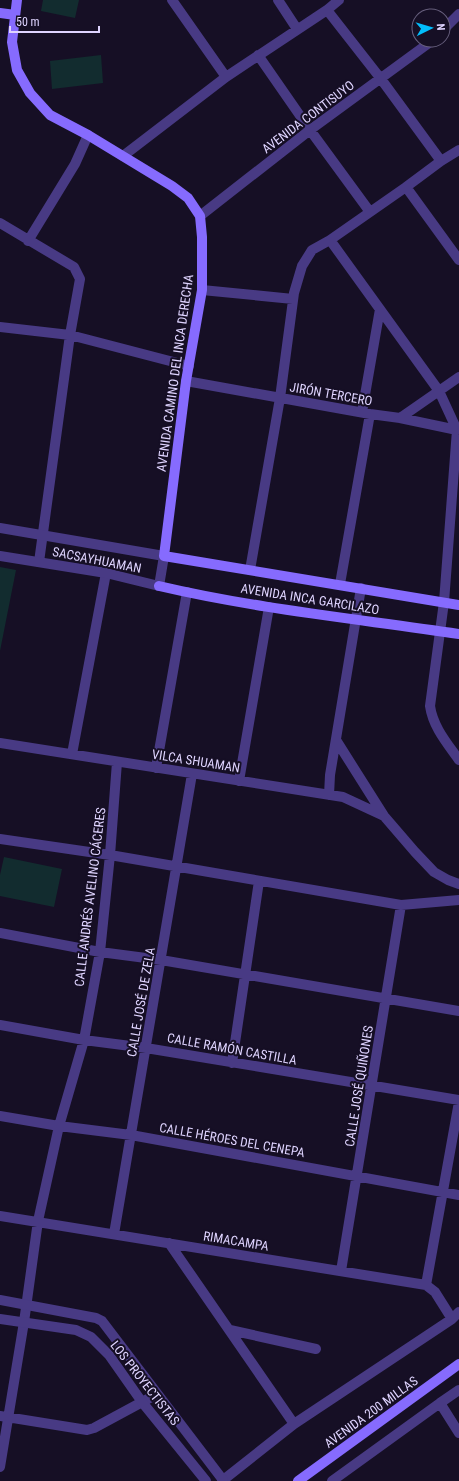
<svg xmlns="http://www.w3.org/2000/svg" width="459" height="1481" font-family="'Roboto Condensed',sans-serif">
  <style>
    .green { fill: #122c2f }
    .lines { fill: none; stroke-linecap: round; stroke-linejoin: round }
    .minor { stroke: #483a84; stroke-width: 10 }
    .tertiary { stroke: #483a84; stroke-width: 10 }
    .secondary { stroke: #866bfe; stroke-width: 10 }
    .labels { text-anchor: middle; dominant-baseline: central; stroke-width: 4; stroke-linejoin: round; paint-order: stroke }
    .street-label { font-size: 13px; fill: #dfd4ff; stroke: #160f25 }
  </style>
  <rect width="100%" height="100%" fill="#160f25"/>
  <path class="green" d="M43 0H79L75 18 41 11Z
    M101 55 103 83 52 89 50 61Z
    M0 567 16 570 0 651Z
    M4 857 62 869 54 907 0 896V875Z"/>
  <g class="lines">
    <path class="minor" d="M172 0 226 77
      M278 0 297 29
      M327 10 381 79 441 161
      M443 30 459 14
      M258 55 310 130 370 212
      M123 156 226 77 327 10 339 0
      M406 187 459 260
      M200 216 310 130 433 40
      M0 223 74 267 80 279 70 335 39 562
      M330 240 439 391 457 430 444 602 430 706C433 727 447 743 459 760
      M28 241 75 164 88 135
      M202 290 293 299
      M0 327 70 335 189 366
      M186 381 370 414 400 418 459 377
      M362 412 380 309
      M400 418 457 430
      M250 570 280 398 294 293 302 266 312 250 330 240 406 187 441 161 459 150
      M340 584 370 414
      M159 586 164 556
      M336 740 384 816 415 852 434 872 448 880 459 884
      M0 743 343 797 384 816
      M72 754 106 573
      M156 768 187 592
      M239 781 269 607
      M329 795 330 775 361 588
      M0 839 110 855 401 905 459 900
      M0 933 100 952 161 960 459 1011
      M0 1025 84 1040 146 1048 459 1100
      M232 1063 259 881
      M0 1116 59 1126 131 1135 459 1195
      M0 1216 426 1285 435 1292 452 1319
      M114 1234 192 774
      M169 1243 294 1424
      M341 1271 401 905
      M426 1285 459 1102
      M230 1330 316 1349
      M459 1390 440 1403 459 1433
      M0 1416 87 1430 94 1428 157 1394
      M0 1467 24 1322 38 1221 59 1126 84 1040 100 952 110 855 117 762
      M222 1481 294 1424 452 1319 459 1312
      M332 1481 440 1403"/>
    <path class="tertiary" d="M0 528 164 556
      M0 556 106 573 159 586
      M0 1300 96 1318 102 1321 223 1480
      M0 1319 76 1330 91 1337 109 1355 142 1402 206 1481"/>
    <path class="secondary" d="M17 0 12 42 17 70 30 93 50 115 88 135 172 186 188 198 200 216 202 237V290L186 381 164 556 459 605
      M0 13 15 15
      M159 586C257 609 359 619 459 634
      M298 1481 459 1364"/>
  </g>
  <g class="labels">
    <g class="street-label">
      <text transform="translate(308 117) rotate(-37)">AVENIDA CONTISUYO</text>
      <text transform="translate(175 373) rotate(-82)">AVENIDA CAMINO DEL INCA DERECHA</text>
      <text transform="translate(331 394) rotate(10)">JIRÓN TERCERO</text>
      <text transform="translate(97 560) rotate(11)">SACSAYHUAMAN</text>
      <text transform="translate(310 599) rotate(9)">AVENIDA INCA GARCILAZO</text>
      <text transform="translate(196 761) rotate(9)">VILCA SHUAMAN</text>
      <text transform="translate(90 897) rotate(-83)">CALLE ANDRÉS AVELINO CÁCERES</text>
      <text transform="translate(141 1002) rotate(-80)">CALLE JOSÉ DE ZELA</text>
      <text transform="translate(232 1049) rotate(10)">CALLE RAMÓN CASTILLA</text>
      <text transform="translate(359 1086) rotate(-81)">CALLE JOSÉ QUIÑONES</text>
      <text transform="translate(232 1140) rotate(10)">CALLE HÉROES DEL CENEPA</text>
      <text transform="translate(236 1241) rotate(9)">RIMACAMPA</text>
      <text transform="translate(145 1383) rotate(52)">LOS PROYECTISTAS</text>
      <text transform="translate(371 1412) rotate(-36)">AVENIDA 200 MILLAS</text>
    </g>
  </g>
  <g transform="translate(431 28) rotate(85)"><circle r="19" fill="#160f25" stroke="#665e7c"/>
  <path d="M0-3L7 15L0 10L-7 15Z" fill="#02bdfc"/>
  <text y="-6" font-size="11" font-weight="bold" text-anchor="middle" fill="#dfd4ff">N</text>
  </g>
  <path d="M10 26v6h89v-6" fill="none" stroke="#dfd4ff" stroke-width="2"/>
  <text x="16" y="26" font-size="12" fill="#dfd4ff" stroke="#160f25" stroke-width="3" paint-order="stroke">50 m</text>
</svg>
